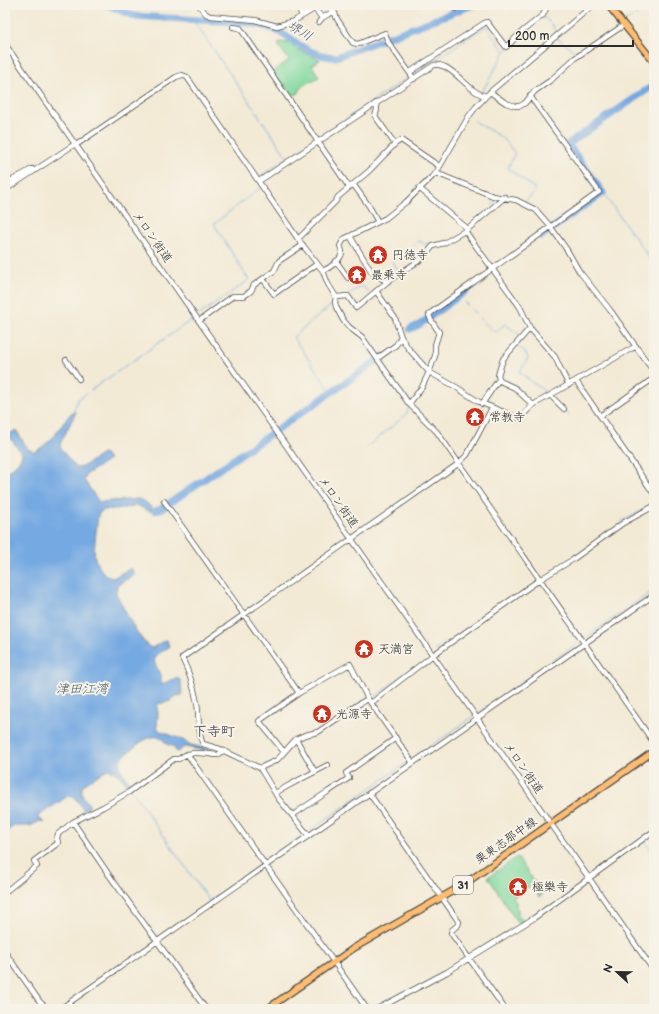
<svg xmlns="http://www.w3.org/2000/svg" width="659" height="1014" font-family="'Balsamiq Sans','Klee One',sans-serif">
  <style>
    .green { fill: #7dd89e; stroke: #548264 }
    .water { fill: #75a9e2; stroke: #506a86 }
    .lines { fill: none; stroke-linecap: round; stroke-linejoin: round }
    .stream { stroke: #75a9e2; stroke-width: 1 }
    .river { stroke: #75a9e2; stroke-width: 7 }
    .minor-casing { stroke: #494844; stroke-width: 6 }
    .major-casing { stroke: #494844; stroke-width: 8 }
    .minor { stroke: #fff; stroke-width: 4.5 }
    .major { stroke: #fdbc6f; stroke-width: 5.5 }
    .labels { text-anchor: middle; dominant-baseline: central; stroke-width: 4; stroke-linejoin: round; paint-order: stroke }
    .shield { fill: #f7f3e8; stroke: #686764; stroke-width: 1 }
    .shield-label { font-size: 11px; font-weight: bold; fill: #2b2b2b }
    .street-label { font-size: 12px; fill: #2b2b2b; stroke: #f7f3e8 }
    .poi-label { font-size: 12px; fill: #2b2b2b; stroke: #f7f3e8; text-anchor: start }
    .water-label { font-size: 13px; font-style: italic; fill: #45576b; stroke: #f7f3e8 }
    .quarter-label { font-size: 14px; font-weight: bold; fill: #5d5161; stroke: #f7f3e8 }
  </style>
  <rect width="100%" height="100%" fill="#f7f3e8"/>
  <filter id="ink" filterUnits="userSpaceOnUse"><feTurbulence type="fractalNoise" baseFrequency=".025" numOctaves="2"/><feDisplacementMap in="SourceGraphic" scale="8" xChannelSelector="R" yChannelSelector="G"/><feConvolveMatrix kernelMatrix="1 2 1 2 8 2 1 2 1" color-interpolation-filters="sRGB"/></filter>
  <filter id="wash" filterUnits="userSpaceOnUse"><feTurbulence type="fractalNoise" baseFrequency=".012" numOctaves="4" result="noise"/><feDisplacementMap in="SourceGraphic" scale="16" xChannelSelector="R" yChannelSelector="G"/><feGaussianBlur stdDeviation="0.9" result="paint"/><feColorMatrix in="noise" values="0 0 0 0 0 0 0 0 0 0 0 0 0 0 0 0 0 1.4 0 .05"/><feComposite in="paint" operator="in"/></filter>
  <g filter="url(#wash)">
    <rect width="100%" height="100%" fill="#f3ead5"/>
    <path class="green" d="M279 42 290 43 295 48 320 60 312 65 319 77 302 86 298 94 288 95 286 92V84L282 87 272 72 289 60 279 47Z
      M517 857 543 894 539 897 531 885 527 888 524 884 516 889 519 893 513 898 517 904 515 905 519 911 517 912 524 922 519 925 488 877Z"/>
    <path class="water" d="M76 412 60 444 61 449 76 468 82 467 104 453 109 460 87 474 84 480 99 502 139 499 148 504 155 511C145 513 142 505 133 505V507L104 510 100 512 98 516C97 526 93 549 95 558 97 565 105 578 113 578L131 568 135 574C128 580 115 582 116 593 122 605 141 645 152 648L165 640H167L169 647 158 654 154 661 161 677V685C167 682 172 678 179 679L181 682 182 694V695L176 696 171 701 158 704 157 706 158 714 157 727 160 731 181 739 191 745 203 748 219 753 184 747 178 752 175 751V747L166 744C158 727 137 744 129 752 125 755 120 757 120 764 119 771 128 780 132 785L130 790C125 781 117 770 107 769L82 786V795L90 806 83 810C79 803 76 796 68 796L37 817 45 823 40 821 30 826H15L10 828 8 832 5 830V473C13 467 20 463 22 454L8 435 16 430 28 449 34 452C55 440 57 430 71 413Z"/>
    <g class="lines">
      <path class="stream" d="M543 17 551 23 556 33
        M193 20 288 158 315 140
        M625 22 651 5
        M557 38 577 53
        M588 46 606 35
        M412 75 486 26 505 52 508 48
        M482 92 504 53
        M474 121 501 137 515 153 508 168 536 190 525 202
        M318 138 410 76
        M450 145 459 126 479 96
        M261 176 287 158
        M603 193 654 264
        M492 205 499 199
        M362 228 373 222
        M398 272 399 271 392 262 419 241 425 244H432
        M348 294 363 286 369 293
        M458 296 492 330 496 332 505 324 521 336
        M199 315 249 280 214 224 261 187
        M517 346 524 351 528 357 527 361 519 372 548 394
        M91 390 193 319
        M332 393 293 337 333 304
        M564 410 569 416
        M73 413 78 399 86 394
        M367 447 406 415 409 407
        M621 522 643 510
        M584 639 654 590
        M434 651 448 642
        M375 697 413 668
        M476 715 581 641
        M412 759 473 717
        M133 792 209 901 261 864
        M308 832 409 761
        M644 841 654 855
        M266 861 304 834"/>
      <path class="river" d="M107 5 134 16 249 23C257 24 266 26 273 29 296 40 309 57 336 57L473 5
        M541 236 603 193 568 144 654 85
        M410 329 419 325 474 285
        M155 511 161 509 384 356"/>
    </g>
  </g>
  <g filter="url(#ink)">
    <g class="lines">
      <g class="minor-casing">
        <path id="minor" d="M123 5H133
          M199 5 206 14 210 16 255 20 277 26 294 21 319 6V5
          M297 5 302 16
          M332 5 337 19 353 43 358 44 385 33 388 42 414 79
          M452 5 455 9
          M315 9 322 18
          M319 22 322 18 334 11
          M233 27 240 28 349 187
          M5 44 654 971
          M410 72 486 22H487L506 47 524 30 543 15 548 5
          M490 92 506 103 515 106H520L525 103 535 91 551 80 575 58 624 25
          M376 103 377 110 375 116 395 144
          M76 145 176 77 182 75 187 77 298 239 323 271 328 284 336 297 335 302 336 307 343 320 349 327 362 337 409 404 437 432 654 743
          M436 173 493 196 516 200 536 210 550 226 567 250 579 271 610 310 654 372
          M259 181 434 65C452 62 468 93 486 96
          M5 184 32 169
          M353 184 369 206 378 222
          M419 188 468 229
          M5 190 75 144
          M465 231 520 307 530 328 555 357 562 372 569 385
          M350 236 371 271 387 282
          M298 239 336 201 338 197 369 171 395 144 401 140 439 166
          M336 261 348 278
          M323 271C329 268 342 260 342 252 342 250 341 248 340 246L344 239 386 218 406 202 436 173 469 116 476 107 490 92 593 5
          M263 279 274 294 317 264
          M376 291 395 318 401 337 408 348 429 372 456 387 479 402 516 417 520 418 533 405 636 346
          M336 297 348 296 356 308 387 282 423 258 433 246 444 243 468 229 505 197
          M199 321 233 296H244L251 291 254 285 274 271 279 261 303 245
          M530 328 503 359 498 375 500 381 515 388 533 405
          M378 358 396 345 401 337
          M66 360 79 379
          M576 381 654 494
          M551 396 564 409
          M409 404 422 387 430 370 435 356V345L439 332 431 320 429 315 432 312 599 192 530 96
          M482 404 499 379
          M600 416 654 378
          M164 501 299 693
          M371 703 433 655 539 580 572 560 623 523 654 506
          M296 739 315 772
          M284 752 259 721 299 693 350 664 368 699 413 763
          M187 754 367 1009
          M260 768 277 760 296 739 305 735 318 732 357 705 368 699
          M275 793C293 783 310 774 328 765
          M369 793 459 922 458 925 452 930 451 933 505 1009
          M293 815C311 802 330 791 349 778L346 773 396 738
          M73 822 109 875 206 1009
          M309 836 278 798 260 768 220 749 203 744C198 736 199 713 197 703 194 687 189 672 182 658L458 464 467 455 492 408
          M5 892 37 866 34 861 58 843 57 838 58 834 73 822 103 807 129 792 174 759H179C191 749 204 754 218 755L223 751
          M5 952 40 1002 48 1009
          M60 1009 654 595
          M377 1009 447 972 534 918 654 831"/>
      </g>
      <g class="major-casing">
        <path id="major" d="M608 5 654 62
          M267 1009 354 948 463 885 654 751"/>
      </g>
      <use href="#minor" class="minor"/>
      <use href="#major" class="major"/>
    </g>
  </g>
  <defs>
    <g id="temple-disc" transform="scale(1)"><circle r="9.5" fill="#c8321e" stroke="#f7f3e8"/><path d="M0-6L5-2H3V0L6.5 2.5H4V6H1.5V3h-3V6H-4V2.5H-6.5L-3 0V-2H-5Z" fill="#fff"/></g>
  </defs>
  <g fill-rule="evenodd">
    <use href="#temple-disc" x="378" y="255"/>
    <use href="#temple-disc" x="357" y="275"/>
    <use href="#temple-disc" x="475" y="417"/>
    <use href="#temple-disc" x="364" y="649"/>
    <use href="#temple-disc" x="322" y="714"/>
    <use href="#temple-disc" x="518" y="887"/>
  </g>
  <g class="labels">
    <rect class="shield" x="453" y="876" width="20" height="18" rx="3"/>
    <g class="shield-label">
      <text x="463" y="885">31</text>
    </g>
    <g class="street-label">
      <text transform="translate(152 237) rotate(55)">メロン街道</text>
      <text transform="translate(338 502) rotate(55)">メロン街道</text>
      <text transform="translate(523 768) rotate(55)">メロン街道</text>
      <text transform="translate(506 841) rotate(-35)">栗東志那中線</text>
    </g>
    <g class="poi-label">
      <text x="392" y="255">円徳寺</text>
      <text x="371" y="275">最乗寺</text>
      <text x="489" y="417">常教寺</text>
      <text x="378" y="649">天満宮</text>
      <text x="336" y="714">光源寺</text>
      <text x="532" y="887">極樂寺</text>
    </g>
    <g class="water-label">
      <text transform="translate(300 31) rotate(31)">堺川</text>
      <text x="82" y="689">津田江湾</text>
    </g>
    <g class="quarter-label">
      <text x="214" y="731">下寺町</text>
    </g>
  </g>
  <rect width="659" height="1014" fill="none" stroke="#f7f3e8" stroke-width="20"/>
  <g transform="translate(617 972) rotate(292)" stroke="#f7f3e8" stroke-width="3" paint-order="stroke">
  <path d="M0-3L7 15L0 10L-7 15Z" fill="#2b2b2b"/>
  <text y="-6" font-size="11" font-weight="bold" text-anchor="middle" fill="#2b2b2b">N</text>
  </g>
  <path d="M509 40v6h124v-6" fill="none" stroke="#2b2b2b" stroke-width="2"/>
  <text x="515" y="40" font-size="12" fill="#2b2b2b" stroke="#f7f3e8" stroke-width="3" paint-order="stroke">200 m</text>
</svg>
